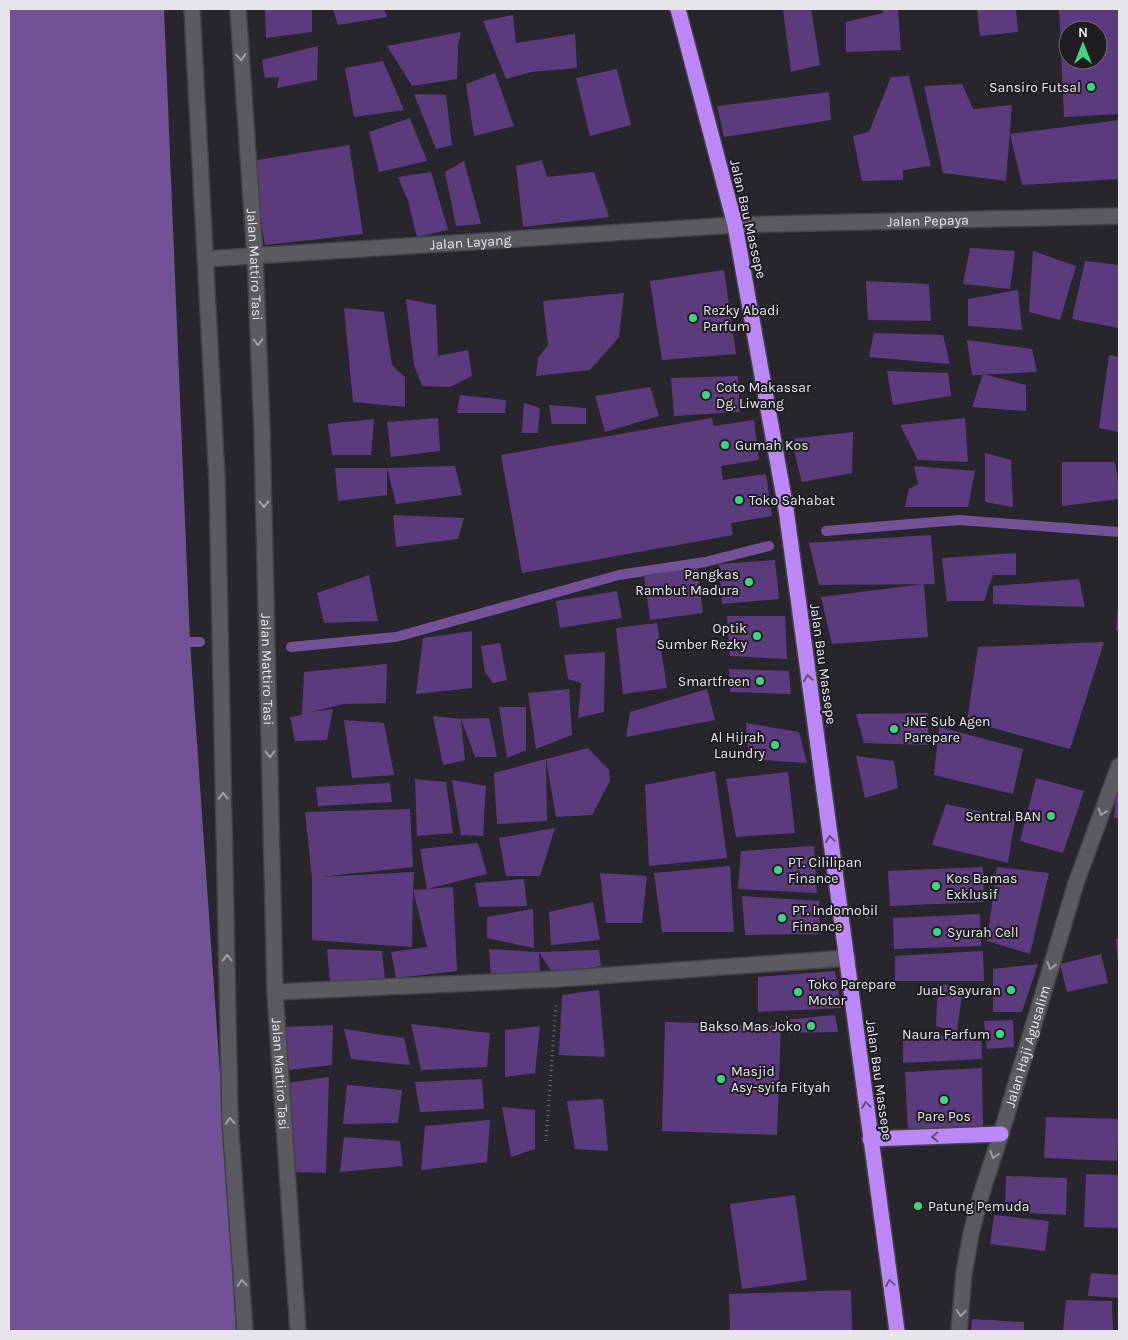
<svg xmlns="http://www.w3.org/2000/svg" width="1128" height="1340" font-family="Karla,sans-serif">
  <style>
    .water { fill: #705295 }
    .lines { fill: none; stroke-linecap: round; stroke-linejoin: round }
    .stream { stroke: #705295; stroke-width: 10 }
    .building { fill: #5a3c7d; fill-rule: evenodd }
    .street-casing { stroke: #444247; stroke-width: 18 }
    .secondary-casing { stroke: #444247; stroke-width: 18 }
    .highway-casing { stroke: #444247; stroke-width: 18 }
    .path { stroke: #706e74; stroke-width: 3; stroke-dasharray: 1 4; stroke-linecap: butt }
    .street { stroke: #5c5a61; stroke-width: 15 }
    .secondary { stroke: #5c5a61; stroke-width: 15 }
    .highway { stroke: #ba89f7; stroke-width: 15 }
    .oneway { stroke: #a2a0a6 }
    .oneway2 { stroke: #654d82 }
    .poi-dot { fill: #3bd77e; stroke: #1f1c22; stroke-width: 2 }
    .labels { text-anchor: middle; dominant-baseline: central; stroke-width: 4; stroke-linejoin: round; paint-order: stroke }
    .poi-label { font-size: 14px; fill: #e7e5ea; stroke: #1f1c22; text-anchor: start }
    .street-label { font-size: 14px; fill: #e7e5ea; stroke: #1f1c22 }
  </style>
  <rect width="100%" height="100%" fill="#28262c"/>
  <path class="water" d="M9 9H164L190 642 221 1088 236 1331H9Z"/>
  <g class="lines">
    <path class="stream" d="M826 531 959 520 1119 532
      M190 642H200
      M291 647 396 637 619 575 705 562 769 546"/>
  </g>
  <path class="building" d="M265 9H312V32L266 38Z
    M333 9H384L387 17 338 25Z
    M783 9H811L820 65 791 72Z
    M882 9H898L901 50 846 52V22L883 13Z
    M977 9H1016L1018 32 980 36Z
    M1059 9H1119V114L1064 117ZM1068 30H1098V60H1068Z
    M513 15 516 43 575 34 577 68 531 72 506 79 483 21Z
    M461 32 458 46 457 79 412 86 387 46Z
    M318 46 317 80 277 88 279 77 265 78 262 60Z
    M383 61 404 110 354 117 345 68Z
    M617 69 631 125 590 136 576 78Z
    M495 73 514 126 474 136 466 84Z
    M909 76 931 166 903 170V180L862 181 853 136 869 132 891 77Z
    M962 84 973 109 1012 105 1006 181 943 173 924 86Z
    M829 92 831 120 724 137 717 106Z
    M414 94 446 95 452 145 436 149Z
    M410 118 427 161 379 172 369 132Z
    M1119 120V179L1022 185 1010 134Z
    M349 145 363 234 265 245 251 161Z
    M542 160 547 177 594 172 609 217 523 227 516 166Z
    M464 161 481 224 456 226 445 172Z
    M431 172 448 230 417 237 408 201 398 177Z
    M970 248 1015 251 1010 289 963 284Z
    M1033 251 1076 266 1060 320 1029 312Z
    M1085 261 1119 265V328L1072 319Z
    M724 270 736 354 662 360 650 281Z
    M866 281 929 284 931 321 868 320Z
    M1018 290 1022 330 968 326V299Z
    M624 293 619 337 590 370 536 376 538 358 548 345 543 301Z
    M406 299 436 305 438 356 468 350 472 376 450 387 422 386 414 365Z
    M344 308 384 312 392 365 405 377V407L353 402Z
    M874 333 943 335 950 364 869 357Z
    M967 340 1032 349 1037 372 972 375Z
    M1109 355 1119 357V432L1099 428Z
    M887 371 948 373 951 396 893 405Z
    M983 374 1026 385V411L972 407Z
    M738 376 740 412 674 416 671 378Z
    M650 387 659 416 605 432 595 396Z
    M460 395 506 400 505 413H457Z
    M524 403 540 408 538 433H522Z
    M549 405 586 408V424H552Z
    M438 418 440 451 391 457 387 422Z
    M712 418 714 426 754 420 759 460 721 466 723 480 766 474 772 516 731 523 733 535 522 573 501 455Z
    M965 418 968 462 918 460 900 425Z
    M374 419 371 455H332L328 424Z
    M853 432 852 473 802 482 791 439Z
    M985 453 1011 460 1013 507 985 502Z
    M1062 462H1115L1119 488V499L1062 506Z
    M455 466 462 495 396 504 387 468Z
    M914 466 975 471 968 507H905L909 489 918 484Z
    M335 468H387V495L338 501Z
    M393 515 464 518 458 539 396 547Z
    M931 535 935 584 819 585 809 543Z
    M1016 553V575H993L984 601H947L942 558Z
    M775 560 779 599 722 604 719 564Z
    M697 568 703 613 650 620 644 575Z
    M369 575 378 621 324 623 317 593Z
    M1079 579 1085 607 993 604V586Z
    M924 584 928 637 832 644 821 597Z
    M617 591 622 618 560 628 556 601Z
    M1118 606H1119V631L1116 630Z
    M727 616H785L787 659 730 656Z
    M657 623 667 688 623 694 616 628Z
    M472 631V688L416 694 423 638Z
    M1104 642 1070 749 967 721 978 647Z
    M500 643 507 680 493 683 485 672 481 646Z
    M605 652 604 712 578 718 581 683 568 679 564 655Z
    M387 664 386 703 344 704 311 712 333 709 327 740 295 741 290 717 302 715 304 672Z
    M729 669 789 671 791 694 730 692Z
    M569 689 572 735 536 749 528 693Z
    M707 689 715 720 626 737 630 712Z
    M499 707H526V750L507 758Z
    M928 713V745L864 743 856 714Z
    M433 716 461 719 489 718 497 757H475L461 719 465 760 443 765Z
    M344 720 384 723 394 775 352 778Z
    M746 723 799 732 807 763 749 759Z
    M939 727 1023 749 1013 794 934 775Z
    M588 748 609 770 610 781 592 815 556 817 546 759 547 821 497 824 494 773 546 759Z
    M856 756 894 761 898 788 865 798Z
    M715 771 727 858 649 866 645 785Z
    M788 772 795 833 736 837 726 779Z
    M1036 778 1084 791 1063 853 1020 841Z
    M415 779 446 782 453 833 417 836Z
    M452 780 486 786 483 836 461 835Z
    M390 783 392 802 318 806 316 787Z
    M1119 783V818H1114L1117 787Z
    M946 804 1015 819 1008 863 932 845Z
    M410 809 413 867 320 877 414 872 413 890 453 887 457 971 396 978 391 952 427 947 413 890 412 947 312 940V878L305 812Z
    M555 828 540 876H506L499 838Z
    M478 843 487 874 427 889 420 849Z
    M814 846 817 893 738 889 741 851Z
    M730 866 734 932H662L654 873Z
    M983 867 984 902 890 906 888 871Z
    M997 867 1049 873 1030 954 987 941Z
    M600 873 647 876 642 923H606Z
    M524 879 527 906 479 907 475 883Z
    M742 896 819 901 820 934 745 935Z
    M593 902 600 940 551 945 549 912Z
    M533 909 534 948 487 938V917Z
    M980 914 981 946 894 949 893 918Z
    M1119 938V965H1118L1116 939Z
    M327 949 382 951 385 980 330 982Z
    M489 949 539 952 540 971 491 977Z
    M599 950 601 966 553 974 539 952Z
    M983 951 984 981H895V956Z
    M1101 954 1108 983 1067 992 1060 964Z
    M1038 964 1022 1012H993V969Z
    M835 971 841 1008 758 1012V977Z
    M938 984 963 986 957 1032 936 1026Z
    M599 990 605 1057 559 1055 562 995Z
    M835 1015 838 1032 787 1033 784 1020Z
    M1013 1020 1014 1047 987 1049 984 1021Z
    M665 1022 781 1026 777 1135 662 1131Z
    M411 1024 490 1033 487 1067 421 1070Z
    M333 1025 332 1065 289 1070 285 1027Z
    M540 1026 535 1073 505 1077V1030Z
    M344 1029 404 1038 410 1065 351 1059Z
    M981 1034 982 1059 903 1063V1037Z
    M982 1068 983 1127 908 1131 905 1072Z
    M329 1077 326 1173 292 1172 287 1083Z
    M482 1079 484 1109 420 1112 415 1082Z
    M347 1085 402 1090 398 1123 343 1124Z
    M603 1099 608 1151 575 1149 567 1101Z
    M502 1107 535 1110V1149L511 1157Z
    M1046 1117 1119 1119 1117 1161 1044 1158Z
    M490 1120 487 1162 421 1170 425 1126Z
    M344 1137 400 1141 403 1166 340 1172Z
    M1086 1174 1119 1175V1228L1084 1227Z
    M1006 1176 1067 1178 1066 1215 1005 1212Z
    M795 1195 807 1280 742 1289 730 1204Z
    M994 1215 1049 1221 1045 1251 990 1244Z
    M1091 1273 1119 1275V1298L1088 1296Z
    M851 1290 852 1331H730L729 1294Z
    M1066 1300 1112 1301 1113 1331H1063Z
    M972 1319 1024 1322V1331H971Z"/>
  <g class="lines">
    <g class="street-casing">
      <g id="street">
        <path id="s1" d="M205 259 735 225 1119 216"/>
        <path d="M275 992 557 979 847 958"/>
      </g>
    </g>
    <g class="secondary-casing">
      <g id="secondary">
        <path d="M192 9 217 479 230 1120 245 1331"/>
        <path id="s2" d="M238 9 255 256 262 432 275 992 298 1331"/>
        <path id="s3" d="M959 1331 964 1273 971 1234 982 1192 1001 1134 1076 883 1119 766"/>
      </g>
    </g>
    <g class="highway-casing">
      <path id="highway" d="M678 9 735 225 786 509 897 1331
        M870 1139 1001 1134"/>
    </g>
    <path class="path" d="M546 1141 556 1004"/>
    <use href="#street" class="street"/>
    <use href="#secondary" class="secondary"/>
    <use href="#highway" class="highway"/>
  </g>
  <defs><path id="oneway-chevron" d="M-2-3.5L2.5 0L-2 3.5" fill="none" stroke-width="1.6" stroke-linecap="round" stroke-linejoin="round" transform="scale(1.25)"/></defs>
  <g class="oneway">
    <use href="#oneway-chevron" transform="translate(241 57) rotate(86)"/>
    <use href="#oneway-chevron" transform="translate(258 342) rotate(88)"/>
    <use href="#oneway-chevron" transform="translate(264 504) rotate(89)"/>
    <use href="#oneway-chevron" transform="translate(270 754) rotate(89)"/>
    <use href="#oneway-chevron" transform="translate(223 796) rotate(-91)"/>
    <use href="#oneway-chevron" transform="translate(1102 812) rotate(110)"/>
    <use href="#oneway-chevron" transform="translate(227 958) rotate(-91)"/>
    <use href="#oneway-chevron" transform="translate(1051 966) rotate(107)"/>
    <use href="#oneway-chevron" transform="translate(230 1121) rotate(-93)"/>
    <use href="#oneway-chevron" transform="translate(994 1155) rotate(108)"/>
    <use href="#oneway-chevron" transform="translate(242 1283) rotate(-94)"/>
    <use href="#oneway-chevron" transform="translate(961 1313) rotate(94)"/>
  </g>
  <g class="oneway2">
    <use href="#oneway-chevron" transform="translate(808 678) rotate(-98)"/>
    <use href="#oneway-chevron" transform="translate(830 839) rotate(-98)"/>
    <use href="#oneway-chevron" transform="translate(866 1105) rotate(-98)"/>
    <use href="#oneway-chevron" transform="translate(935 1137) rotate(178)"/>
    <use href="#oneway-chevron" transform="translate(890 1283) rotate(-98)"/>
  </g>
  <g class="poi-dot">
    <circle cx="1091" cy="87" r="5"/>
    <circle cx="693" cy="318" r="5"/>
    <circle cx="706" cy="395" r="5"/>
    <circle cx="725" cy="445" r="5"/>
    <circle cx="739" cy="500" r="5"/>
    <circle cx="749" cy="582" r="5"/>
    <circle cx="757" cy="636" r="5"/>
    <circle cx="760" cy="681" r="5"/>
    <circle cx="894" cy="729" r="5"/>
    <circle cx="775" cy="745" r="5"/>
    <circle cx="1051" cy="816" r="5"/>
    <circle cx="778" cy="870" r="5"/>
    <circle cx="936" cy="886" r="5"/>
    <circle cx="782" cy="918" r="5"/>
    <circle cx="937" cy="932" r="5"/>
    <circle cx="1011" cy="990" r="5"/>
    <circle cx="798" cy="992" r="5"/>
    <circle cx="811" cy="1026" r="5"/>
    <circle cx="1000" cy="1034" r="5"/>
    <circle cx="721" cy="1079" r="5"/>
    <circle cx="944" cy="1100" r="5"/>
    <circle cx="918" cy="1206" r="5"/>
  </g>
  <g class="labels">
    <g class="poi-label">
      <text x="1081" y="87" text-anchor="end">Sansiro Futsal</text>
      <text x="703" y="310">Rezky Abadi<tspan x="703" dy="16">Parfum</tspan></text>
      <text x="716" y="387">Coto Makassar<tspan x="716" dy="16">Dg. Liwang</tspan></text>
      <text x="735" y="445">Gumah Kos</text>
      <text x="749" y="500">Toko Sahabat</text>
      <text x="739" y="574" text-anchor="end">Pangkas<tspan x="739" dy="16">Rambut Madura</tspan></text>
      <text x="747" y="628" text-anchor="end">Optik<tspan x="747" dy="16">Sumber Rezky</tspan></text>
      <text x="750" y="681" text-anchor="end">Smartfreen</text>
      <text x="904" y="721">JNE Sub Agen<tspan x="904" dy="16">Parepare</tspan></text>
      <text x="765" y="737" text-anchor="end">Al Hijrah<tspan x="765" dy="16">Laundry</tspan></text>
      <text x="1041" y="816" text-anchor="end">Sentral BAN</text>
      <text x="788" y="862">PT. Cililipan<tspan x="788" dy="16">Finance</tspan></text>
      <text x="946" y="878">Kos Bamas<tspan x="946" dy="16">Exklusif</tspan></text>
      <text x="792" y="910">PT. Indomobil<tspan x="792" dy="16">Finance</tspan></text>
      <text x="947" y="932">Syurah Cell</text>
      <text x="808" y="984">Toko Parepare<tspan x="808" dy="16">Motor</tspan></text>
      <text x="1001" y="990" text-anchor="end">JuaL Sayuran</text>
      <text x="801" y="1026" text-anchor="end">Bakso Mas Joko</text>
      <text x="990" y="1034" text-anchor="end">Naura Farfum</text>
      <text x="731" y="1071">Masjid<tspan x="731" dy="16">Asy-syifa Fityah</tspan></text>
      <text x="944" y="1116" text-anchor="middle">Pare Pos</text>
      <text x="928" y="1206">Patung Pemuda</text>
    </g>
    <g class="street-label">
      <text transform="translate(748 219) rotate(77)">Jalan Bau Massepe</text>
      <text stroke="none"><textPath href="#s1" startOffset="724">Jalan Pepaya</textPath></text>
      <text stroke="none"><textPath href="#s1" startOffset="266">Jalan Layang</textPath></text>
      <text stroke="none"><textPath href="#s2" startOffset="256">Jalan Mattiro Tasi</textPath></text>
      <text transform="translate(823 664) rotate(82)">Jalan Bau Massepe</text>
      <text stroke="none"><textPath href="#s2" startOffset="661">Jalan Mattiro Tasi</textPath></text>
      <text stroke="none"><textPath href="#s3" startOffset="294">Jalan Haji Agusalim</textPath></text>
      <text stroke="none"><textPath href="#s2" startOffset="1066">Jalan Mattiro Tasi</textPath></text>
      <text transform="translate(879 1080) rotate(82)">Jalan Bau Massepe</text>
    </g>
  </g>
  <rect width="1128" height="1340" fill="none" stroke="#e7e5ea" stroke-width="20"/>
  <g transform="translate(1083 45)"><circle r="24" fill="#1f1c22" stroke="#6f6c72"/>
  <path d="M0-4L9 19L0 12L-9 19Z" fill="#3bd77e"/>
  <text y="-8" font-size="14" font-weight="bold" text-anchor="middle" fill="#e7e5ea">N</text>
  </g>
</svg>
